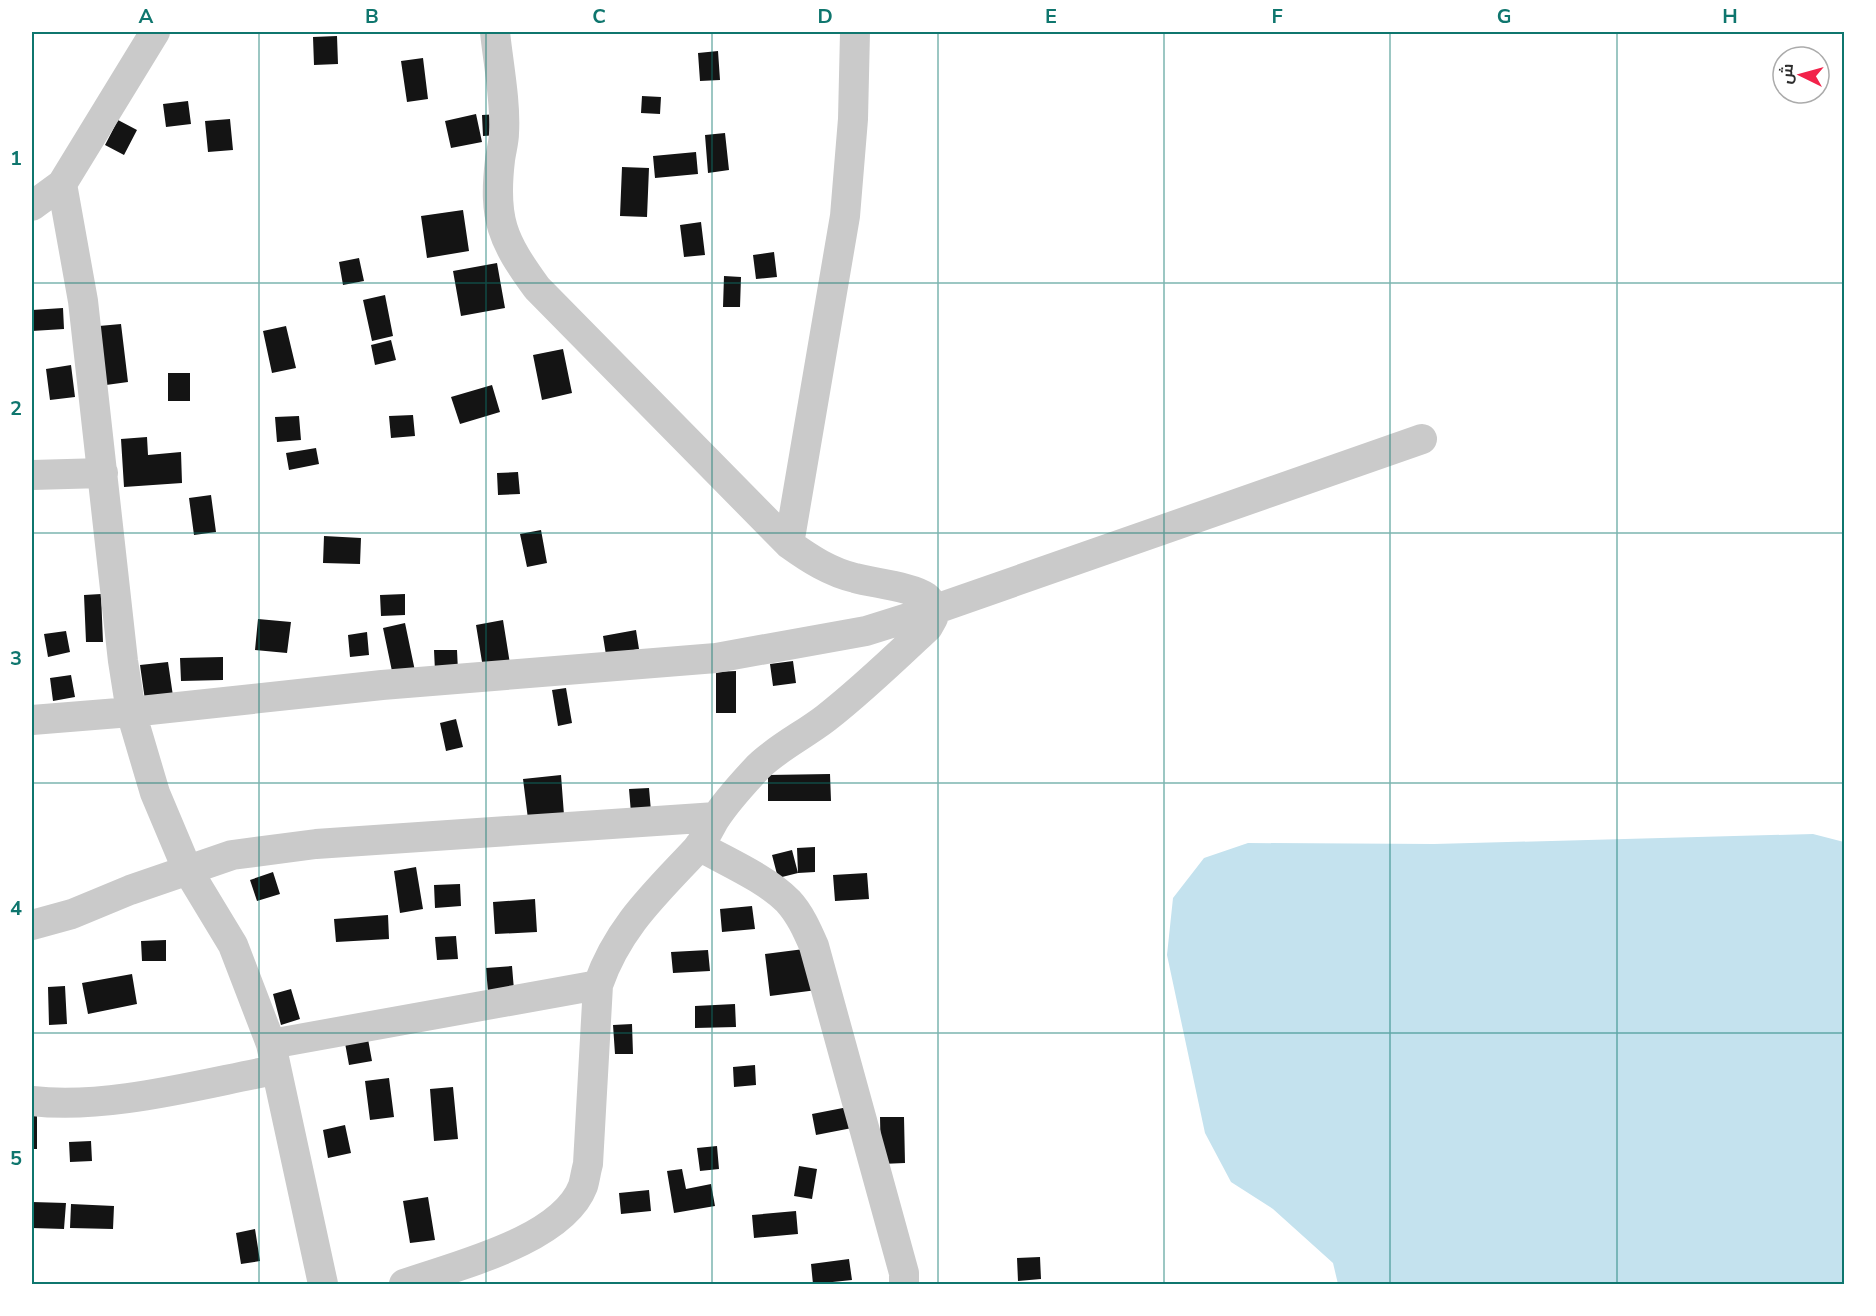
<svg xmlns="http://www.w3.org/2000/svg" width="1876" height="1316" font-family="'Nunito Sans',Cairo,sans-serif">
  <style>
    .water { fill: #c4e2ee }
    .building { fill: #141414 }
    .lines { fill: none; stroke-linecap: round; stroke-linejoin: round }
    .street { stroke: #cacaca; stroke-width: 30 }
    .grid { fill: none; stroke: #0f766e; stroke-width: 1.5; stroke-opacity: 0.55 }
    .neatline { fill: none; stroke: #0f766e; stroke-width: 2 }
    .grid-label { font-size: 20px; text-anchor: middle; font-weight: bold; fill: #0f766e }
  </style>
  <rect width="100%" height="100%" fill="#fff"/>
  <path class="water" d="M1813 834 1844 842V1284H1338L1333 1263 1273 1209 1231 1182 1205 1133 1167 955 1173 898 1204 858 1248 843 1434 844Z"/>
  <path class="building" d="M337 36 338 64 314 65 313 37Z
    M718 51 720 80 700 81 698 53Z
    M423 58 428 99 407 102 401 61Z
    M642 96 661 97 660 114 641 113Z
    M188 101 191 124 166 127 163 104Z
    M476 114 482 142 451 148 445 121Z
    M500 114 501 135 483 136 482 115Z
    M230 119 233 150 208 152 205 121Z
    M118 120 137 130 124 155 105 145Z
    M725 133 729 170 708 173 705 135Z
    M696 152 698 174 655 178 653 156Z
    M622 167 649 168 647 217 620 216Z
    M463 210 469 251 427 258 421 216Z
    M701 222 705 255 684 257 680 225Z
    M774 252 777 277 756 279 753 255Z
    M359 258 364 281 343 285 339 262Z
    M497 263 505 308 461 316 453 271Z
    M724 276 741 277 740 307H723Z
    M385 295 393 336 372 341 363 300Z
    M63 308 64 329 32 331V310Z
    M121 324 128 382 106 385 99 326Z
    M286 326 296 368 272 373 263 331Z
    M391 340 396 360 375 365 371 345Z
    M563 349 572 393 542 400 533 355Z
    M71 365 75 397 50 400 46 369Z
    M168 373H190V401H168Z
    M492 385 500 412 460 424 451 397Z
    M413 415 415 436 391 438 389 416Z
    M299 416 301 440 277 442 275 417Z
    M147 437 148 455 181 452 182 483 124 487 121 439Z
    M316 448 319 464 289 470 286 453Z
    M518 472 520 494 498 495 497 473Z
    M211 495 216 532 194 535 189 498Z
    M541 530 547 563 527 567 520 534Z
    M324 536 361 538 360 564 323 563Z
    M101 594 103 642H86L84 595Z
    M405 594V615L381 616 380 595Z
    M258 619 291 622 287 653 255 650Z
    M503 620 510 664 483 668 476 625Z
    M405 623 415 671 393 676 383 628Z
    M636 630 639 649 606 655 603 636Z
    M66 631 70 652 48 657 44 634Z
    M367 632 369 655 350 657 348 635Z
    M434 650H457L458 671H435Z
    M223 657V680L181 681 180 658Z
    M793 661 796 683 773 686 770 664Z
    M168 662 173 696 145 700 140 665Z
    M736 671V713H716V672Z
    M71 675 75 697 53 701 50 678Z
    M566 688 572 723 558 726 552 690Z
    M456 719 463 747 446 751 440 723Z
    M830 774 831 801H768V775Z
    M561 775 564 815 528 819 523 779Z
    M649 788 651 811 631 813 629 789Z
    M815 847V872L798 873 797 848Z
    M792 850 798 873 778 878 772 855Z
    M416 867 423 909 400 913 394 871Z
    M273 872 280 894 257 901 250 880Z
    M867 873 869 899 835 901 833 875Z
    M460 884 461 906 435 908 434 885Z
    M535 899 537 932 495 934 493 902Z
    M752 906 755 929 722 932 720 909Z
    M388 915 389 939 336 942 334 919Z
    M456 936 458 959 437 960 435 937Z
    M166 940V961H142L141 941Z
    M812 948 817 990 770 996 765 954Z
    M708 950 710 971 673 973 671 952Z
    M512 966 514 990 488 992 486 968Z
    M132 974 137 1004 88 1014 82 983Z
    M65 986 67 1024 49 1025 48 987Z
    M291 989 300 1019 281 1025 273 994Z
    M735 1004 736 1027 695 1028V1006Z
    M632 1024 633 1054H615L613 1025Z
    M368 1039 372 1061 349 1065 345 1043Z
    M755 1065 756 1085 734 1087 733 1067Z
    M389 1078 394 1117 370 1120 365 1081Z
    M453 1087 458 1139 434 1141 430 1089Z
    M848 1107 852 1128 816 1135 812 1114Z
    M32 1116H37V1149H32Z
    M880 1117H904L905 1163 881 1164Z
    M345 1125 351 1153 328 1158 323 1130Z
    M91 1141 92 1161 70 1162 69 1142Z
    M717 1146 719 1169 700 1171 697 1148Z
    M799 1166 817 1169 812 1199 794 1196Z
    M682 1169 686 1189 711 1184 715 1206 674 1213 667 1171Z
    M649 1190 651 1211 621 1214 619 1193Z
    M428 1197 435 1240 410 1243 403 1201Z
    M32 1202 66 1203 64 1229 32 1228Z
    M71 1204 114 1206 113 1229 70 1228Z
    M796 1211 798 1234 754 1238 752 1215Z
    M255 1229 260 1261 241 1264 236 1233Z
    M1040 1257 1041 1279 1018 1281 1017 1258Z
    M849 1259 852 1280 813 1284 811 1264Z"/>
  <g class="lines">
    <path class="street" d="M62 184 83 301 123 661 131 712 155 793 187 869 233 945 271 1044 323 1284
      M32 206 62 184 155 32
      M32 475 103 473
      M789 544 845 216 853 119 855 32
      M32 720 131 712 382 685 716 658 866 631 933 610 1422 439
      M699 846C727 862 765 878 788 901 800 914 807 930 814 946L904 1273V1284
      M32 925 72 914 130 890 232 855 316 844 716 817
      M271 1044 598 985
      M32 1101C108 1110 200 1084 275 1070
      M404 1284C455 1266 562 1241 583 1186 585 1179 586 1171 588 1164L598 985C618 927 656 893 696 850 704 841 709 829 715 819 727 800 744 782 759 766 779 747 804 735 826 718 862 690 895 658 928 627L933 618C933 611 933 602 926 597 913 587 872 583 855 578 830 572 810 559 789 544L537 288C502 240 493 219 500 160 501 151 504 142 504 133 506 102 498 62 495 32"/>
  </g>
  <path class="grid" d="M259 32V1284M486 32V1284M712 32V1284M938 32V1284M1164 32V1284M1390 32V1284M1617 32V1284M32 283H1844M32 533H1844M32 783H1844M32 1033H1844"/>
  <rect width="1876" height="1316" fill="none" stroke="#ffffff" stroke-width="66"/>
  <g transform="translate(1801 75) rotate(275)"><circle r="28" fill="#ffffff" stroke="#ababab" stroke-width="1.5"/>
  <path d="M0-4.5L10 22L0 15L-10 22Z" fill="#f2224a"/>
  <text y="-9" font-size="16" font-weight="bold" text-anchor="middle" fill="#2d2d2d">ش</text>
  </g>
  <rect x="33" y="33" width="1810" height="1250" class="neatline"/>
  <g class="grid-label">
    <text x="146" y="23">A</text>
    <text x="372" y="23">B</text>
    <text x="599" y="23">C</text>
    <text x="825" y="23">D</text>
    <text x="1051" y="23">E</text>
    <text x="1277" y="23">F</text>
    <text x="1504" y="23">G</text>
    <text x="1730" y="23">H</text>
    <text x="16" y="165">1</text>
    <text x="16" y="415">2</text>
    <text x="16" y="665">3</text>
    <text x="16" y="915">4</text>
    <text x="16" y="1165">5</text>
  </g>
</svg>
